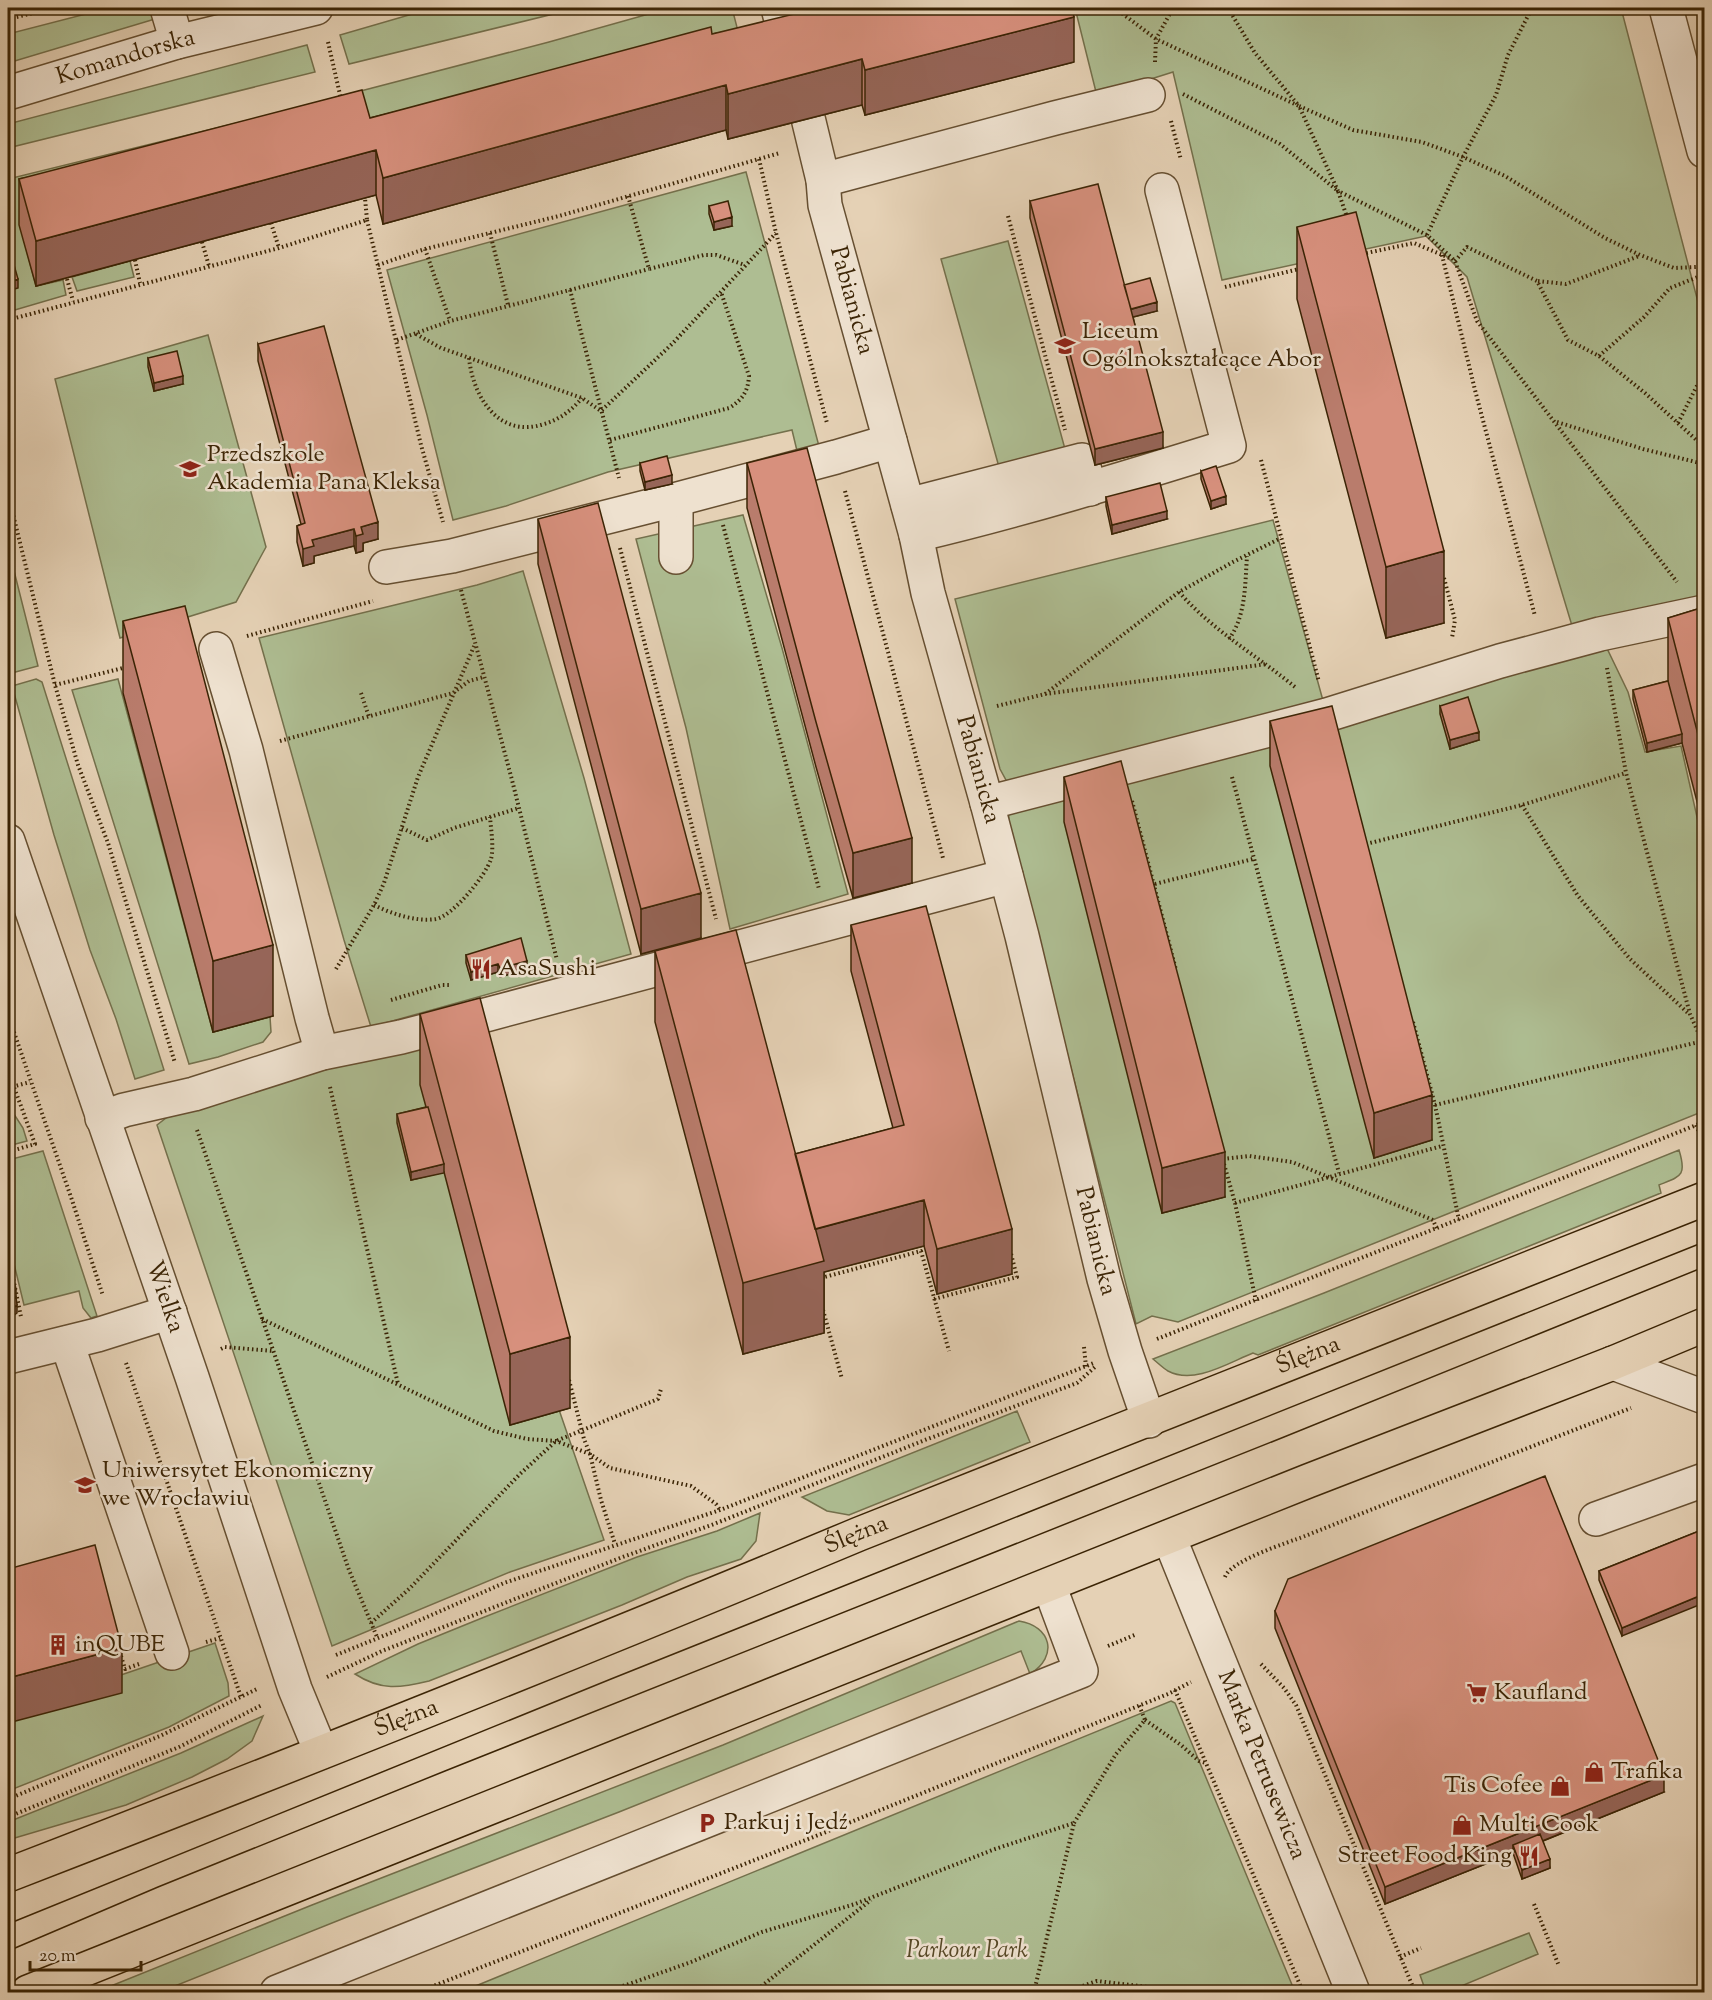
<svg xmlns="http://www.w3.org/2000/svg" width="1712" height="2000" font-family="'Sorts Mill Goudy',serif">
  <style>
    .green { fill: #aebd92; stroke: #74704c; stroke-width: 1.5 }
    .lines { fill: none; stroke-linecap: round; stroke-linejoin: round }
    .minor-casing { stroke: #664f31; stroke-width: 36 }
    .major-casing { stroke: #3b2405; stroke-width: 36 }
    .path { stroke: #3b2405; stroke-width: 4; stroke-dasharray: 1.5 3; stroke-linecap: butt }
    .minor { stroke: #eee1cf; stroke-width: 33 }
    .major { stroke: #e5d1b5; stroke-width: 33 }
    .tram { stroke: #3b2405; stroke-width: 1.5 }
    .wall { fill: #b97c6c; stroke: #3b2405; stroke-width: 1.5 }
    .shaded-wall { fill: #966558; stroke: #3b2405; stroke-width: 1.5 }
    .building { fill: #d7907d; stroke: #3b2405; stroke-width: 1.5 }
    .labels { text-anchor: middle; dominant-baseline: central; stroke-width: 5; stroke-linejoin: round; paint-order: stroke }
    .street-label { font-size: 24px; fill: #3b2405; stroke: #eee1cf }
    .poi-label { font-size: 24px; fill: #3b2405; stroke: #eee1cf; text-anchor: start }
    .park-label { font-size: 24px; font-style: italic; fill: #584a28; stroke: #eee1cf }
  </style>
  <rect width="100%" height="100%" fill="#e5d1b5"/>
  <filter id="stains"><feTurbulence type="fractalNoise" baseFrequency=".00333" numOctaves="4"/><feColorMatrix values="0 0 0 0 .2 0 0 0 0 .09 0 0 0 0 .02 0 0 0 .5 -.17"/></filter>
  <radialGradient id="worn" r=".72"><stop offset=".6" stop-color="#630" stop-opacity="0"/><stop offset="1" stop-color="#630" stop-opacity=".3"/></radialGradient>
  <path class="green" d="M109 8H151L155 19 8 63V34Z
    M433 8H578L349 64 340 35Z
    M670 8H732L748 70 20 225 36 286 63 280 66 295 8 312V179L249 120 549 42Z
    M1075 8H1621L1704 325V603L1576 639 1467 277 1426 236 1222 280 1173 72 1097 96Z
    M307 45 315 72 8 148V124Z
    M746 172 820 450 798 455 792 430 608 472 506 506 453 520 427 415 387 270Z
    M1008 241 1065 449 999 467 941 259Z
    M130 261 134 277 77 291 72 277Z
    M208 335 266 547 236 602 120 638 55 379Z
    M743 515 782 648 848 894 730 929 686 728 636 539Z
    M1273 520 1327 715 1600 634 1628 692 1645 752 1681 746 1704 848V1111L1178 1322 1152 1316 1136 1324 1009 824 1007 782 1000 769 955 599Z
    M8 547 38 666 8 674Z
    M523 571 584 778 631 954 371 1027 344 940 259 638 477 585Z
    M36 679 42 682 164 1070 135 1079 116 1019 90 950 54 835 12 686Z
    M118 679 213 1032 270 1017 271 1032 263 1042 218 1057 189 1064 72 690Z
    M467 1038 556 1401 604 1540 510 1572 332 1646 157 1125 170 1115 345 1062Z
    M10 1108 23 1128 27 1141 8 1146V1109Z
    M1679 1150C1687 1176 1681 1176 1659 1185L1661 1193 1258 1355 1253 1353C1228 1363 1194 1385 1168 1371 1163 1368 1158 1363 1153 1359L1324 1293Z
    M43 1151 97 1316 91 1318 83 1308 79 1291 24 1305 8 1239V1160Z
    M1017 1411 1030 1442 849 1515 827 1511 802 1497Z
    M760 1513 756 1541 741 1559 687 1577 622 1605 429 1681C400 1688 381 1691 355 1674L418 1644 482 1618 637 1557 717 1531Z
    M1019 1621C1051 1626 1059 1656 1030 1674L1021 1651 619 1812 347 1917 160 1992H96L312 1905 723 1745Z
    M215 1643 228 1683 229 1696 169 1727 8 1791V1723L118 1676Z
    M1171 1701 1175 1703 1295 1992H461Z
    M263 1716 252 1741 227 1759 192 1777 126 1805 8 1840V1822L181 1753Z
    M1529 1933 1538 1954 1447 1992H1426L1420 1975Z"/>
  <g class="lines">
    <g class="minor-casing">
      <g id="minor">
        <path d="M167 8 177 42"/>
        <path d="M778 8 791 60"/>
        <path d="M1666 8 1704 151"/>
        <path id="s1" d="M8 93 177 42 316 8"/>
        <path id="s2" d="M808 118 823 180 825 205 916 535 928 593 987 803 1022 936 1104 1279 1125 1351 1149 1421"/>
        <path d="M823 180 1055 118 1148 95"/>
        <path d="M674 500 676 511V557"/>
        <path d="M908 505 1082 460 1090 489"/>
        <path d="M916 535C1022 510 1126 478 1229 446L1162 190"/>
        <path d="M386 567 452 556 674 500 836 457 890 441"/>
        <path d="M216 649 246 750 312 1018 322 1053"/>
        <path d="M987 803 1327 715 1500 661 1600 634 1704 612"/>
        <path id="s3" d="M8 841 192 1377 295 1689 321 1752"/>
        <path d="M102 1118 124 1110 194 1094 322 1053 401 1037 478 1017 1006 876"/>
        <path d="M67 1343 172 1653"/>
        <path d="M8 1357 97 1335 170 1312"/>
        <path d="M1613 1363 1704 1397"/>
        <path d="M1596 1519 1704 1480"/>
        <path id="s4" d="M1169 1537 1353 1992"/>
        <path d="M277 1992 1081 1671 1049 1585"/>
      </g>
    </g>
    <g class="major-casing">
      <g id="major">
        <path id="s5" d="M8 1875C293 1765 577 1652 859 1534L1704 1199"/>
        <path d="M28 1992 1308 1481 1613 1363 1704 1325"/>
      </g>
    </g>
    <path class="path" d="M1115 8 1156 39 1299 106 1338 191 1427 235 1455 261 1477 321 1677 582
      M1228 8 1255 53 1299 106 1353 130 1422 142 1463 157 1505 176 1605 238 1640 255 1674 268 1696 267
      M8 19 55 8
      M328 42 341 99
      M1155 62 1156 39 1173 8
      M1183 94 1280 144 1338 191 1347 217
      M1171 121 1181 160
      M759 159 776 233 827 423
      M628 196 649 269 704 255H716L745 265
      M1008 216 1065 430
      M367 220 421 445 443 522
      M271 223 279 248
      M490 233 508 305
      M1427 235 1463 157 1496 95 1508 55 1532 8
      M202 242 209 266
      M425 249 450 321
      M1362 254 1414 243 1452 259
      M1442 255 1476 394 1535 616
      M135 260 140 283
      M1455 261 1467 247 1537 281 1568 340 1599 356 1645 393 1704 447
      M378 265 425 249 559 216 780 153
      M67 279 73 301
      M1538 281 1566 284 1639 256
      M1225 287 1299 269
      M570 290 649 269
      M8 320 279 248 367 220 365 198
      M416 334 441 348 582 398 601 411 672 344 776 233
      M397 340 450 321 570 290 619 478
      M1599 356 1644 317 1670 288 1698 277
      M469 358C473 397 499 439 544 424 559 420 572 410 582 398
      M1557 422 1643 449 1704 464
      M1678 423 1704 372
      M610 440 729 408C742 400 748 392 749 376L721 292
      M1261 460 1319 682
      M845 491 943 858
      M8 494 55 685 78 765 108 843 175 1063
      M723 525 819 889
      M620 548 716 919
      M1444 578 1455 620 1452 638
      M461 590 512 780 557 960
      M1179 592C1212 630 1256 655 1295 687
      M247 636 373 601
      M1229 639C1246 616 1245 584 1247 556
      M1607 668 1626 773 1690 1014 1702 1041
      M55 685 127 667
      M361 693 369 717
      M1045 694 1267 664
      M997 706 1045 694 1179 592 1233 562 1281 538
      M280 741 453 693 469 681 484 677
      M1232 777 1339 1173
      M1132 801 1176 970
      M1522 805 1578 896 1630 959 1689 1014
      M402 828 427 840 454 828 519 808
      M1366 844 1522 805 1626 773
      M1155 884 1253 859
      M374 905C392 914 416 922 436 919 453 916 486 875 491 859 494 847 491 830 490 817
      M336 969 374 905 384 883 418 777 475 644
      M391 1000 442 985H450
      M8 1015 72 1200 103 1296
      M1413 1022 1435 1105 1459 1220
      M8 1071 35 1144 8 1152
      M330 1087 398 1384
      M8 1088 30 1082
      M1435 1105 1703 1041
      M1696 1125 1704 1144
      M197 1130 349 1570 377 1637
      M1223 1159 1249 1156 1292 1162 1433 1220 1437 1229
      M1224 1164 1235 1203 1256 1301
      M1235 1203 1442 1146
      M8 1253 21 1317
      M821 1278 921 1251 949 1351
      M934 1299 1017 1277 1010 1250
      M823 1310 842 1379
      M262 1319 494 1431 527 1439 556 1441 590 1454 610 1468 691 1486 716 1504 720 1510
      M1157 1339 1704 1122
      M1084 1347 1086 1367
      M221 1349 225 1347 273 1351
      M126 1363 241 1697
      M569 1380 584 1439 590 1454 601 1500 615 1544
      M8 1464 10 1404 8 1393
      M8 1533 9 1571
      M1225 1577C1231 1560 1287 1543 1305 1536 1413 1493 1522 1450 1631 1408
      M371 1623 410 1588 520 1474 556 1441 658 1399 661 1389
      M206 1642 220 1638
      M1108 1646 1137 1634
      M336 1655 393 1632 504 1583 720 1510 1094 1363
      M121 1656 125 1669 139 1664
      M1261 1664 1284 1688 1296 1705 1415 1992
      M327 1677 382 1651 620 1558 714 1524 925 1440 1077 1383 1095 1367
      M1175 1690 1303 1992
      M1145 1720 1181 1745 1199 1761 1206 1763
      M8 1799 160 1736 257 1689
      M8 1817 179 1747 262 1705
      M1074 1823 1116 1754 1145 1720 1139 1705
      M1534 1904 1559 1966
      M1400 1957 1421 1948
      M418 1992 816 1836 1168 1694 1191 1682
      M606 1992 691 1962 762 1932 855 1904 995 1849 1074 1823 1034 1992
      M754 1992 871 1900
      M1066 1992 1097 1981 1148 1987 1155 1992"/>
    <use href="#minor" class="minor"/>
    <use href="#major" class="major"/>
    <path class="tram" d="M8 1924 611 1679 1704 1242
      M8 1951 158 1887 445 1771 1284 1437 1704 1267"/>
  </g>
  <path class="wall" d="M849 11 1074 62 865 115 862 105 728 139 726 130 383 224 376 195 36 286 19 225V179L370 118 712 34Z
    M1030 201 1124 285 1157 311 1133 317 1163 448 1095 465 1030 218Z
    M709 206 732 226 714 230 709 214Z
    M1297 227 1444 623 1386 638 1297 299Z
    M258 344 378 539 363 543V551L356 553 354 546 314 556V563L303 566 297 542V526L301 524 258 361Z
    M148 358 183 384 154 391 148 367Z
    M640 463 672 484 645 490 640 471Z
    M747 463 912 883 853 898 816 767 747 508Z
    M1201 471 1226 504 1211 509 1201 479Z
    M1106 497 1167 519 1112 534 1106 506Z
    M538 519 701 938 641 954 538 564Z
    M1704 607V829L1682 743 1647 752 1633 699V690L1668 681V618Z
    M123 621 273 1016 213 1032 123 693Z
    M1440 706 1479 740 1450 749 1440 714Z
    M1270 721 1432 1140 1374 1158 1270 766Z
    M1064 777 1225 1197 1162 1213 1064 822Z
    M851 925 1012 1274 937 1294 924 1246 824 1272V1333L743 1354 655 1022V951L795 1154 893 1128 851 971Z
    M466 955 527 969 500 977 498 972 471 980 466 963Z
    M420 1014 570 1408 510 1425 444 1172 411 1180 397 1123V1114L426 1107 420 1085Z
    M1704 1529 1622 1636 1599 1580V1571Z
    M1275 1611 1664 1792 1543 1841 1550 1868 1522 1879 1513 1853 1385 1904 1275 1628Z"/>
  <path class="shaded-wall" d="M1074 17V62L865 115V70Z
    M862 59V105L728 139V94Z
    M726 85V130L383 224V178Z
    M376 150V195L36 286V241Z
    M732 217V226L714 230V222Z
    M18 279V288L8 291V283Z
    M1157 302V311L1129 318V310Z
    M183 376V384L154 391V383Z
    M1163 432V448L1095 465V449Z
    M672 475V484L645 490V482Z
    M1226 496V504L1211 509V501Z
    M1167 511V519L1112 534V525Z
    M378 522V539L363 543V551L356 553V536L361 527Z
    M354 529V546L314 556V563L303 566V549L312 540Z
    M1444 551V623L1386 638V567Z
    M1479 732V740L1450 749V740Z
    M1682 734V743L1647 752V743Z
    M912 838V883L853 898V853Z
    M701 893V938L641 954V909Z
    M273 945V1016L213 1032V961Z
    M527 961V969L500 977V968Z
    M498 964V972L471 980V972Z
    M1432 1095V1140L1374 1158V1113Z
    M1225 1152V1197L1162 1213V1168Z
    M444 1164V1173L411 1180V1172Z
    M924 1200V1246L824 1272V1333L743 1354V1283L809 1231Z
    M1012 1229V1274L937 1294V1249Z
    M16 1289V1306L8 1311V1294Z
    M17 1305V1313L8 1320V1311Z
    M570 1337V1408L510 1425V1354Z
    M1704 1594V1603L1622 1636V1628Z
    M122 1648V1693L8 1723V1678Z
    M1664 1775V1792L1515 1852 1513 1845V1853L1385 1904V1887Z
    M1550 1859V1868L1522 1879V1870Z"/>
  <path class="building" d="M819 8H848L849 11 861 8H1072L1074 17 865 70 862 59 728 94 726 85 383 178 376 150 36 241 19 179 362 90 370 118 711 27 712 34Z
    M1098 184 1163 432 1095 449 1030 201Z
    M728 201 732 217 714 222 709 206Z
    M1356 212 1444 551 1386 567 1297 227Z
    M8 247H9L18 279 8 283Z
    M1150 278 1157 302 1131 309 1124 285Z
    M324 326 378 522 361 527 363 534 356 536 354 529 312 540 314 546 303 549 297 526 305 523 258 344Z
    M177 351 183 376 154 383 148 358Z
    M807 448 912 838 853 853 816 722 747 463Z
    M667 456 672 475 645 482 640 463Z
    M1216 466 1226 496 1211 501 1201 471Z
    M1160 483 1167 511 1112 525 1106 497Z
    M598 503 701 893 641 909 538 519Z
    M185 606 273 945 213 961 123 621Z
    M1704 607V758L1668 618Z
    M1668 681 1682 734 1647 743 1633 690Z
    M1468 697 1479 732 1450 740 1440 706Z
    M1332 706 1432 1095 1374 1113 1270 721Z
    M1121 761 1225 1152 1162 1168 1064 777Z
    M926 906 1012 1229 937 1249 924 1200 815 1229 795 1154 904 1125 851 925Z
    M736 930 824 1261 743 1283 655 951Z
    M521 938 527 961 500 968 498 964 471 972 466 955Z
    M480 998 570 1337 510 1354 420 1014Z
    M428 1107 444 1164 411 1172 397 1114Z
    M8 1257 16 1289 8 1294Z
    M16 1297 17 1305 8 1311V1303Z
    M1545 1476 1664 1775 1385 1887 1275 1611 1288 1579Z
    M1704 1529V1594L1622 1628 1599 1571Z
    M95 1545 122 1648 8 1678V1569Z
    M1540 1834 1550 1859 1522 1870 1513 1845Z"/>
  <defs>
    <g id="school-bare" transform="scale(1.62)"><path d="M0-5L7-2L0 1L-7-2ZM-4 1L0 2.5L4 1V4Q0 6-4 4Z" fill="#8f2418" stroke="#eee1cf" stroke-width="2.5" paint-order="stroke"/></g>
    <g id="restaurant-bare" transform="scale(1.62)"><path d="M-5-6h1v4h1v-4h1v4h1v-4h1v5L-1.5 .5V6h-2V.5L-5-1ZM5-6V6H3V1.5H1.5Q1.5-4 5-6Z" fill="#8f2418" stroke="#eee1cf" stroke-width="2.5" paint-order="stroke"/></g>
    <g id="university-bare" transform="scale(1.62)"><path d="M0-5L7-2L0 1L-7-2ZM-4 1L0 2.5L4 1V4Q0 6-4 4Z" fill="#8f2418" stroke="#eee1cf" stroke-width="2.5" paint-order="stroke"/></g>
    <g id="building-bare" transform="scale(1.62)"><path d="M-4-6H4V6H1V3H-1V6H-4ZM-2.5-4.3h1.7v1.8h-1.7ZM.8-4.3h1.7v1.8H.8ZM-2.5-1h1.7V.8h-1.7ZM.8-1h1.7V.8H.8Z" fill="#8f2418" stroke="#eee1cf" stroke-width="2.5" paint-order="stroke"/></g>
    <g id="supermarket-bare" transform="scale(1.62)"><path d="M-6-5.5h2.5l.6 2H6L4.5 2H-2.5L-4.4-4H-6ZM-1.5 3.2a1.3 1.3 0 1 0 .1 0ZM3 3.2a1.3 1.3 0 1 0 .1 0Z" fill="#8f2418" stroke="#eee1cf" stroke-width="2.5" paint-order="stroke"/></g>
    <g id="shop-bare" transform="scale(1.62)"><path d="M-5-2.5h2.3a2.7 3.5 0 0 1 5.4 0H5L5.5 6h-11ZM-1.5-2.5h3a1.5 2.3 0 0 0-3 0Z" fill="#8f2418" stroke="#eee1cf" stroke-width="2.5" paint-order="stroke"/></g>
    <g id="parking-bare" transform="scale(1.62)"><path d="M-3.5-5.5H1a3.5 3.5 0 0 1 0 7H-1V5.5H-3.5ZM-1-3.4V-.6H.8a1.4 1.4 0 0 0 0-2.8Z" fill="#8f2418" stroke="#eee1cf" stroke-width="2.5" paint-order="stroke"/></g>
  </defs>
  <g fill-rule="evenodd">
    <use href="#school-bare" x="1065" y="346"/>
    <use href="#school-bare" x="190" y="469"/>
    <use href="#restaurant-bare" x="481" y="969"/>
    <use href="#university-bare" x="85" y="1485"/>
    <use href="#building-bare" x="58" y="1645"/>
    <use href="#supermarket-bare" x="1477" y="1693"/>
    <use href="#shop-bare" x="1594" y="1772"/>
    <use href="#shop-bare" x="1560" y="1786"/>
    <use href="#parking-bare" x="707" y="1823"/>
    <use href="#shop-bare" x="1462" y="1825"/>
    <use href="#restaurant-bare" x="1529" y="1856"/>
  </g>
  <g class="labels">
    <g class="street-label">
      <text stroke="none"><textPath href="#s1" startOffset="123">Komandorska</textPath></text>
      <text stroke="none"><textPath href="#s2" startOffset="188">Pabianicka</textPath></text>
      <text stroke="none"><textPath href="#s2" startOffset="674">Pabianicka</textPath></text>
      <text stroke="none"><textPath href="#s2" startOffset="1160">Pabianicka</textPath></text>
      <text stroke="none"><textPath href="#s3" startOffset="482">Wielka</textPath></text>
      <text stroke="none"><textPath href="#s5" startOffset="1400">Ślężna</textPath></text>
      <text stroke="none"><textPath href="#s5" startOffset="914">Ślężna</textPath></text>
      <text stroke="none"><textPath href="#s5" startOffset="428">Ślężna</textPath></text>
      <text stroke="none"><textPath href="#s4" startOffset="246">Marka Petrusewicza</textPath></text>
    </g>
    <g class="poi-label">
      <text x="1082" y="332">Liceum<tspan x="1082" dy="28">Ogólnokształcące Abor</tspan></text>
      <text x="207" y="455">Przedszkole<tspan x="207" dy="28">Akademia Pana Kleksa</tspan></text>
      <text x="498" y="969">AsaSushi</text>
      <text x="102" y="1471">Uniwersytet Ekonomiczny<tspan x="102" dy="28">we Wrocławiu</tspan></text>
      <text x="75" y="1645">inQUBE</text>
      <text x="1494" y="1693">Kaufland</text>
      <text x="1611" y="1772">Trafika</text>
      <text x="1543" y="1786" text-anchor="end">Tis Cofee</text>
      <text x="724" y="1823">Parkuj i Jedź</text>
      <text x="1479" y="1825">Multi Cook</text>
      <text x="1512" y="1856" text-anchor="end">Street Food King</text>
    </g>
    <g class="park-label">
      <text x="967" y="1951">Parkour Park</text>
    </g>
  </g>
  <rect width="1712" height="2000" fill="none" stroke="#e5d1b5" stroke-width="30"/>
  <rect x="9" y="9" width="1694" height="1982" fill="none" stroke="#3b2405" stroke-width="3"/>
  <rect x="15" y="15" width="1682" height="1970" fill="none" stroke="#3b2405" stroke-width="1.5"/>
  <path d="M30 1961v9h111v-9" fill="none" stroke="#3b2405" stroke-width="3"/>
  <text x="39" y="1961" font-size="18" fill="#3b2405" stroke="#eee1cf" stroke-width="4.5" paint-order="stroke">20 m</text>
  <rect width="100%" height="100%" filter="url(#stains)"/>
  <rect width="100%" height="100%" fill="url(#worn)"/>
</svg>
